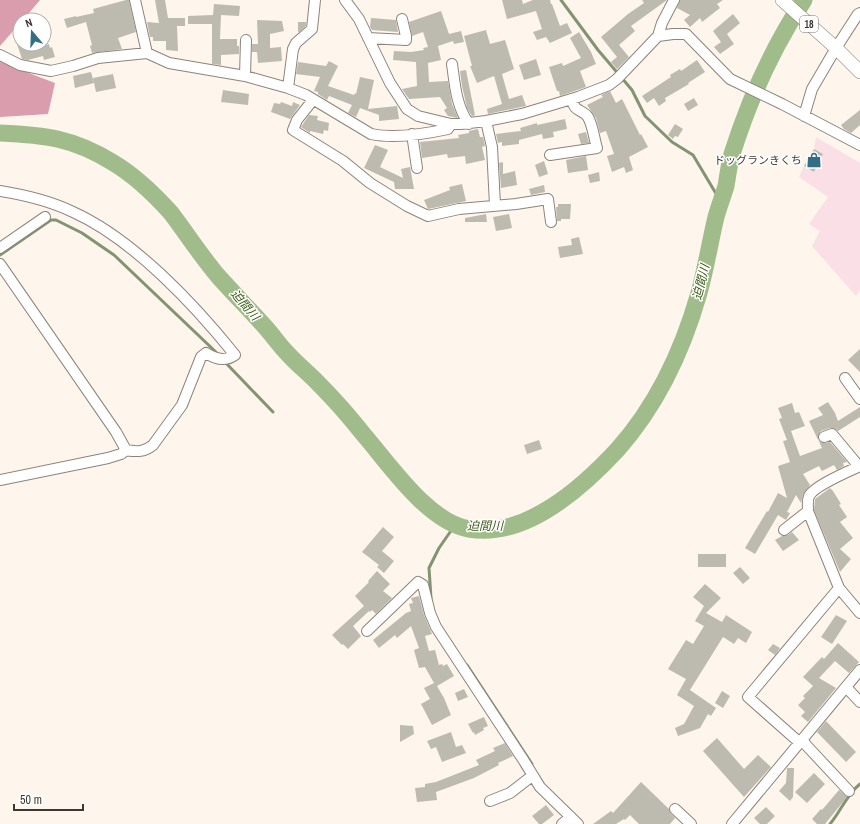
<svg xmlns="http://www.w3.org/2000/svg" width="860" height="824" font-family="'Archivo Narrow','Noto Sans JP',sans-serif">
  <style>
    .green { fill: #fbdfe6 }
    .forest { fill: #d99dad }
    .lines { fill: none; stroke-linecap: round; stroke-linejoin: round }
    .stream { stroke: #829471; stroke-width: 3 }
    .river { stroke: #a1bc8b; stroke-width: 17 }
    .building { fill: #bdbbaf }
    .minor-casing { stroke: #8d837a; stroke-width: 12 }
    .major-casing { stroke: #8d837a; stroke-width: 14 }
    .minor { stroke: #fff; stroke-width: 10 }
    .major { stroke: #fff; stroke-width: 13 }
    .labels { text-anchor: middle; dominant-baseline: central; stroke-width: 3; stroke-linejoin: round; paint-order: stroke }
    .shield { fill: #fff; stroke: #767370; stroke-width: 1 }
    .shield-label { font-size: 10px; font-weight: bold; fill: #3b3733 }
    .poi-label { font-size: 11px; fill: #3b3733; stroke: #fff; text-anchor: end }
    .water-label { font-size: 12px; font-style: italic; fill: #375710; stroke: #fff }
  </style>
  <rect width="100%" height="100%" fill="#fef5ed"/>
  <path class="green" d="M816 137 860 163V290L856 296 812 246 820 231 809 224 828 197 799 177 804 166 814 172 823 154 814 149Z"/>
  <path class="forest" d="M0 0H40L23 20H20V23L0 46Z
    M0 62 55 83 48 114 0 117Z"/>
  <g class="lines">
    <path class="stream" d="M561 0 598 50 632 90 645 116 672 142 693 155 721 202
      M0 255 51 220H56L82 233 114 255 218 354
      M224 361 273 412
      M431 598 429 568 439 548 455 525
      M467 665 532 764
      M830 824C841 811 847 794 860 784"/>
    <path class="river" d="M0 133C45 135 73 138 112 162 134 175 154 194 171 213 187 234 201 256 218 276 234 294 251 311 267 329 274 337 280 346 288 354 297 364 307 372 316 381 333 398 349 416 364 435 390 465 428 522 469 529 525 539 583 487 618 449 657 405 683 349 699 293 706 268 710 242 716 217 719 206 723 196 726 186 728 175 729 164 732 154 749 100 773 47 804 0"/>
  </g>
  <path class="building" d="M126 0H129L136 32 118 38 122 49 92 53 90 46 92 45 86 22 67 28 64 19 76 16V17L94 13 93 9Z
    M155 0H165L168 18H185V26H177L178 51 166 50V41H153V37H150L147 22 159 23Z
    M502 0H522L523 4 533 0H550L551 4H552L560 26 567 23 572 33 550 43 546 37 537 40 533 32 542 29 536 11 507 19Z
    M642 0H667L631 26 635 31 619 45 629 57 617 69 611 62 617 57 601 37 628 14 644 3Z
    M680 0H723L717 4 720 8 702 22 700 18 690 27 684 20 690 15 677 8Z
    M214 4 240 6 239 16 221 15 220 39H237V46H239V54L221 55V65L212 64V24H188V16L213 15Z
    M441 11 449 34 461 31 464 42 454 44 453 41 438 46 441 60 428 63 429 82 448 81 452 104 458 118 448 116 444 110 447 108 440 97 409 99 402 89 417 86 416 62 393 60 394 51 411 52 424 50 423 48 428 47 423 32 412 36 409 22Z
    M733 14 740 23 727 34 734 44 720 54 714 47 721 42 713 31Z
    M371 18 396 20 398 32 372 30 370 27Z
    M257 20 282 21 284 31 270 34V48L281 47 282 61 258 63 257 52H252V44H258Z
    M298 22H306V26L299 32H298Z
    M486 30 490 44 505 40 514 69 502 74 509 99 522 95 526 106 488 114 487 109 502 104 494 76 477 83 470 66H472L464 36Z
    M579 32 591 52 596 64 580 71 586 87 560 96 559 91H557L549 67 562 63 563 66 581 58 570 38Z
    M17 44H26L28 50 49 44 50 48 52 47 55 57 44 60 43 56 28 60 22 59Z
    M536 59 541 75 524 80 519 65Z
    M697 60 705 72 688 83 689 84 665 98 666 101 659 106 654 98 647 103 642 96 671 77 670 75 680 69 681 71Z
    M329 61 338 66 328 86 354 95 355 93 356 94 360 77 374 80 368 109 397 106 399 119 379 121V115L360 108 356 117 348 113 352 105 329 96 327 100 318 94V92L314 91 320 77 296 74 298 62 326 66Z
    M466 70 475 115 473 116H472L467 108 462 86 460 71Z
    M91 72 94 83 75 88 73 76Z
    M113 74 116 88 96 92 93 78Z
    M223 90 249 94 248 105 221 102Z
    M610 91 616 103 622 99 640 135 641 134 648 147 629 157 633 170 626 173 624 167 612 172 607 156 614 154 606 131 600 133 596 118 587 105 603 97 601 95Z
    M694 98 698 105 688 111 684 104Z
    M281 102 292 106 293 102 300 105 290 119 271 112 274 103 280 104Z
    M860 110V125L851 133 844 129 841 125Z
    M309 115 318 116 317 120 329 123 328 131 324 130 323 134 310 131V133L301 127Z
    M565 119 567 129 553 132 554 137 543 139 542 134 519 140V144L502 146V142L498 143 496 134 521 131 520 128 537 123V125Z
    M675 124 683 129 678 137 675 136 673 139 668 135Z
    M478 129 480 137H483L485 146 482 147 485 160 466 164 465 156 448 158 447 154 422 158 420 142 459 138 458 135 469 133V131Z
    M586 132 589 143 581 144 578 134Z
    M375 145 388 150 380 167 403 178 401 169 410 167 414 189H395L394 182 364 168Z
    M814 149 823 154 814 172 804 166Z
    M586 156 588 170 568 173 566 160Z
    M544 161 548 174 539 177 535 165Z
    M503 162V174L515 171 517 185 501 188 499 163Z
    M599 172 600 181 590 183 588 175Z
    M462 184 466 201 428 209 424 200 450 190 449 187Z
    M544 185 545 192 531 195 529 189Z
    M558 204H571L570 219H561V221H557L556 207H558Z
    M486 214 487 222H465V218Z
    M509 214 512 228 496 231 493 217Z
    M579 237 583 254 560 258 558 247 572 245 571 239Z
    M860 349V372L848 360Z
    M828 402 835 413 838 421 860 407V417L838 431 834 428H830L821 431 818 436V440L820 442 823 443 830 442 847 462 843 463 844 466 837 470 834 465 822 471 819 466 803 474 810 485 803 494 801 503 796 495 787 512 790 513 786 520 778 515 755 554 745 548 767 511 768 512 778 493 787 498 778 466 790 462 783 441 787 440 779 419 782 418 778 408 792 403 795 413 799 412 805 426 791 431 800 456 822 448 809 421 823 415 818 408Z
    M539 440 542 449 527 454 524 445Z
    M830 488 833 491 841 504 839 505 847 517 840 522 853 538 840 549 851 559 840 572 814 510 815 499Z
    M383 527 394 537 382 551 394 561 384 573 377 567 379 565 362 552Z
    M792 532 799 540 783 551 775 540 782 536 788 535Z
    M698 554H726V567H698Z
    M740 567 750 578 743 584 733 573Z
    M377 571 390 584 383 591 392 598 376 614 372 610 370 612 369 611 353 626 361 636 348 649 343 644 342 645 332 635 364 606 355 596 369 582 368 581Z
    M705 584 721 598 706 613 722 622 726 615 752 632 746 643 738 638 734 644 723 637 690 690 716 708 711 716 708 714 700 728 678 736 675 728 684 724 694 706 677 695 686 679 668 669 686 640 693 644 704 626 695 621 704 606 693 597Z
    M419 596 424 615 432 634 425 636 429 651 435 650 439 665 442 664 443 666 447 664 454 676 437 686 444 698 451 715 432 725 421 704 430 699 424 688 434 683 425 667 419 668 414 650 419 648 411 626 397 638 395 635 379 648 373 640 406 613 411 611 409 604 413 603 411 598Z
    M836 615 847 621 832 644 821 637Z
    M838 643 859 662 849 673 835 661 819 678 836 688 808 722 801 716 805 712 798 705 805 698 803 696 813 686 803 677 822 657 824 659Z
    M773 644 780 648 775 655 768 650Z
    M464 689 468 697 458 701 455 693Z
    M722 691 730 696 723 708 715 703Z
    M484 717 488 726 483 728 484 730 475 735 474 732 473 733 468 724Z
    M826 721 856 752 846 762 817 732Z
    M400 725 413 726 414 734 400 742Z
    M451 732 456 747 462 745 466 753 442 762 436 747 431 749 427 741Z
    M717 738 744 769 758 755 771 767 744 797 703 751Z
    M505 743 513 756 498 763 499 765 474 778 436 792 437 800 417 802 415 788 425 787V784L436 782 479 765 476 760 495 751 493 748Z
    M787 768H794L793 797 790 801 779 791 786 783Z
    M814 773 825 784 807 803 795 792Z
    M641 782 669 809 670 813 675 818 670 824H639L630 815 625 820 624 819 616 824H593L611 811 613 813Z
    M839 790 847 797 825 824H817L812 819 821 809 822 810Z
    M546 805 554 815 542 824H539L532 816Z
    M766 807 775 816 767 824H760L754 818Z"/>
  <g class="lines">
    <g class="minor-casing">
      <path id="minor" d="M135 0 147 53
        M345 0 359 19 390 83 407 109 418 116 451 124H461L486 121 522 114 578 97 609 85 617 79 658 36 662 23 674 0
        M658 36 673 34H686L730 79 782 104 860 145
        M368 38 406 40V36L402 19
        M0 55 20 65 51 71 73 66 98 58 147 53 169 63 245 76 288 88 306 95 371 134C394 139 425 134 448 129L451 124
        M452 64C455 85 456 106 469 124
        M245 76 246 40
        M288 88 293 49 296 43 312 29 315 0
        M313 100 297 120 293 130 343 161 370 183 407 206 428 216 459 209 516 204 548 199 551 222
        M804 116 812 89 836 48 858 14 860 13
        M486 121 492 147 495 205
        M412 134 417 168
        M550 155 597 148C594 138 593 126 588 117 583 109 574 113 572 99
        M0 191C25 195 50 201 73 212 133 239 194 304 235 355 225 362 215 359 206 353L201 357 182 405 153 445C145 452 137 452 126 450L116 432 0 264
        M0 248 45 217
        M845 378 860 399
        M824 437 832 434 857 464 858 467
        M860 466C849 471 814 486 809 496 807 501 808 506 808 511L839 588 860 613
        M0 480 108 458 121 454 126 450
        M784 530 808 511
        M367 631 418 582 423 585 430 613 436 627 524 761 540 787 578 824
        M846 687 860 702
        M803 740 806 745 849 791
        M800 743 748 697 839 588
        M490 801 510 793 532 776
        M675 809 691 824
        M562 824 571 817
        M732 824 860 670"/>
    </g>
    <g class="major-casing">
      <path id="major" d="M782 0 836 48 860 72"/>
    </g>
    <use href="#minor" class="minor"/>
    <use href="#major" class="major"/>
  </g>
  <defs>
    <g id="shop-bare" transform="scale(1.2)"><path d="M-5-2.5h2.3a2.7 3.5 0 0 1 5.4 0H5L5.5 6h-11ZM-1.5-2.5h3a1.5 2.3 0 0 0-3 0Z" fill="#336e86" stroke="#fff" stroke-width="2.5" paint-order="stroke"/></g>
  </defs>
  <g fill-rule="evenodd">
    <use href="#shop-bare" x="814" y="160"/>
  </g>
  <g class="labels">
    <rect class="shield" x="800" y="16" width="18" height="16" rx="3"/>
    <g class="shield-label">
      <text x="809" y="24">18</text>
    </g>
    <g class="poi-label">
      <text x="802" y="160">ドッグランきくち</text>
    </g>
    <g class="water-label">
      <text transform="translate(701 282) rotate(-76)">迫間川</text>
      <text transform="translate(245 305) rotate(49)">迫間川</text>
      <text x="485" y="526">迫間川</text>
    </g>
  </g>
  <g transform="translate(32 32) rotate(341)"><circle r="19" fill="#ffffff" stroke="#b1afad"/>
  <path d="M0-3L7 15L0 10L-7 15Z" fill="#336e86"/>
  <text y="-6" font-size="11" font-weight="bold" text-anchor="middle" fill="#3b3733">N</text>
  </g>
  <path d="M14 804v6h69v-6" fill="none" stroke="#3b3733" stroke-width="2"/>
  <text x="20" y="804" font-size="12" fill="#3b3733" stroke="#ffffff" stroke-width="3" paint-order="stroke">50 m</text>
</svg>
